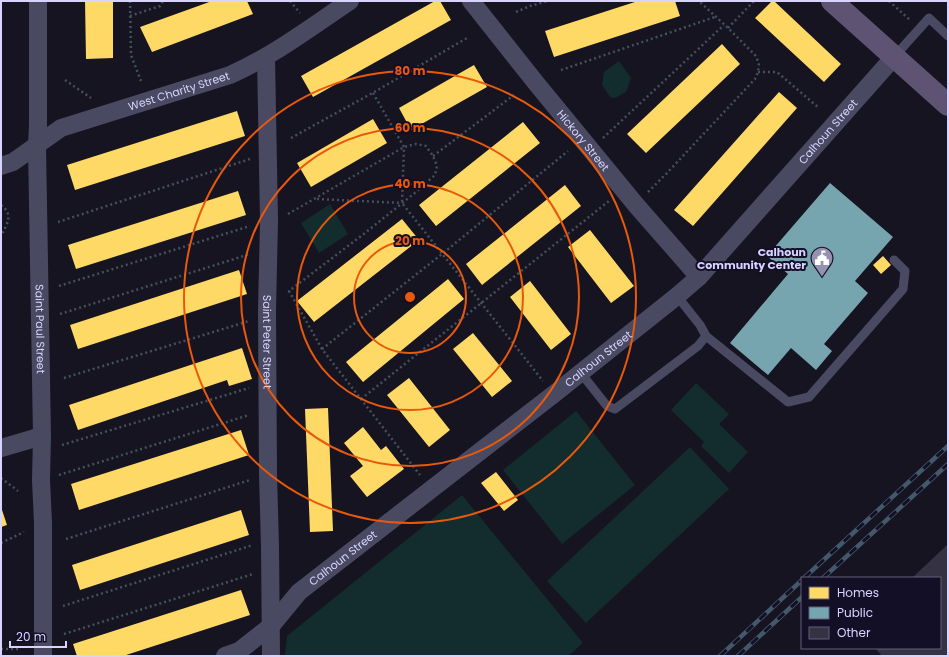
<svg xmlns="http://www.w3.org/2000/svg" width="949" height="657" font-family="Poppins,sans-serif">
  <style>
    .green { fill: #132c2d }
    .homes { fill: #ffd966 }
    .public { fill: #76a5af }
    .building { fill: #343243 }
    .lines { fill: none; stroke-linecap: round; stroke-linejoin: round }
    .path { stroke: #44505f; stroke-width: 2.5; stroke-dasharray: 2 3; stroke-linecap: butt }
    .lane { stroke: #4a4962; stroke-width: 9 }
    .street { stroke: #4a4962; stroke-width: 18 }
    .primary { stroke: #5e5373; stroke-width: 22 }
    .rail-casing { stroke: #43596b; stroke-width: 4.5 }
    .rail { stroke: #130f26; stroke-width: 3; stroke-dasharray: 9; stroke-linecap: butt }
    .ring { fill: none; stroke: #e8590c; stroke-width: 2 }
    .labels { text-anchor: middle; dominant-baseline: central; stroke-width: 4; stroke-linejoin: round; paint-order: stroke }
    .street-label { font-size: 11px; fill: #d9d4ff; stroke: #130f26 }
    .poi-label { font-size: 11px; font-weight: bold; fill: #d9d4ff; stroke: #130f26; text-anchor: end }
    .centre { fill: #e8590c; stroke: #130f26; stroke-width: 2 }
    .ring-label { font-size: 12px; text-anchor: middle; font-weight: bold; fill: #e8590c; stroke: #130f26; stroke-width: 4; stroke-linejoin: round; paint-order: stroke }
  </style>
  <rect width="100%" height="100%" fill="#161421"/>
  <path class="green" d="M619 61 631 78 626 92 615 98 610 97 602 85 604 72Z
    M330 204 348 234 319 253 301 223Z
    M696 383 729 414 719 424 748 452 729 473 701 446 704 442 671 410Z
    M576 411 635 485 562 544 503 470Z
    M690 447 729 489 586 623 547 581Z
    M462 495 583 643 568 656H285L287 636Z"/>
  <path class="homes" d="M85 1H113V58L86 59Z
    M212 1H247L253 14 152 52 140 27Z
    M435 1H440L451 20 313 97 301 76Z
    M638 1H675L680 16 554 57 545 31Z
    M772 1H774L841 64 824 82 755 18Z
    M722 44 740 64 646 153 627 134Z
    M474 65 487 87 411 130 399 108Z
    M779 92 797 108 693 226 674 210Z
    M237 111 245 136 75 190 67 165Z
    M373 119 387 143 311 187 297 163Z
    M523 122 540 143 436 226 419 205Z
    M565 185 581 206 482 285 466 264Z
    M238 191 246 215 76 269 68 245Z
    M402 219 419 240 314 322 297 301Z
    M590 230 634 286 611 303 568 247Z
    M883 256 891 265 881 274 873 265Z
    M239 270 247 294 78 349 70 325Z
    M448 279 464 299 363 382 346 362Z
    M530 281 571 334 551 350 510 297Z
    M473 333 512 381 492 397 453 349Z
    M242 348 252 379 229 386 227 380 78 430 69 405Z
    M409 378 450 430 429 447 387 395Z
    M328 408 333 531 310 532 305 409Z
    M363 427 381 450 386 446 404 469 367 497 350 476 363 466 344 443Z
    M241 430 249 455 79 510 71 484Z
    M496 472 518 500 504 511 481 483Z
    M1 507 7 525 1 527Z
    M241 510 249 535 80 590 72 565Z
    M241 590 250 615 123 656H77L73 644Z"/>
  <path class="public" d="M830 183 893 237 855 281 868 293 824 344 832 351 816 370 791 348 768 375 730 343 788 274 767 256Z"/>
  <path class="building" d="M947 545 948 546V656H882L875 648H940V578H912Z"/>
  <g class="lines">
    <path class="path" d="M130 1 131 55 141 81
      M290 1 300 13
      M889 1 910 20
      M516 12 530 6 548 1
      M130 16 160 6 163 1
      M728 28 754 1
      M561 70 715 17
      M758 72H777L819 108
      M65 80 91 98
      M373 93 404 147 402 203 543 381
      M291 138 376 91 467 38
      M603 138 724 25
      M433 156 514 95
      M648 192 667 173 755 79 758 72 759 63 755 55 728 28 699 1
      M317 199 402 203
      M1 205C14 215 7 224 1 236
      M288 214 404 147 416 144 426 146 433 156 437 166 435 175 416 192 365 233 289 291 322 349 420 475
      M58 222 250 159
      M59 286 250 226
      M60 314 250 254
      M322 349 442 254 568 151
      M64 378 249 321
      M361 399 609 201
      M62 445 249 388
      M59 475 249 415
      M1 478 18 491
      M66 539 250 480
      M1 543 24 532
      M63 606 253 545
      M64 634 253 574
      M1 649H20"/>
    <path class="lane" d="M894 57 929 18 948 36
      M706 336 788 402 809 397 903 289 905 271 894 260
      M580 372 607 406 615 409 698 346 706 336 700 325 677 296"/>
    <g class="street">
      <path id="s1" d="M38 1V125L37 146 42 436 41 480 43 523V656"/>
      <path id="s2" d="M471 1 536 83 636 205 699 277"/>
      <path id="s3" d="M266 57 269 220 267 311 268 474 270 547 271 656"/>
      <path id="s4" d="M1 166 13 162 61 128 230 75C273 56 311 27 350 1"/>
      <path d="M1 448 42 436"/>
      <path id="s5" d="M225 656 239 651 271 626 299 592 554 394 677 296 699 277 894 57"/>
    </g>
    <path class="primary" d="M832 1 948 105"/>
    <g class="rail-casing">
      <path id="rail" d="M804 578 948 446
        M823 578 948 464
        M720 656 802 580
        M738 656 802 597"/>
    </g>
    <use href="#rail" class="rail"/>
  </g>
  <g class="ring">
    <circle cx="410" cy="297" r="56"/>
    <circle cx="410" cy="297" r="113"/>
    <circle cx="410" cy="297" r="169"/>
    <circle cx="410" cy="297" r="226"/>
  </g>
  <defs>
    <g id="civic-pin" transform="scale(1.15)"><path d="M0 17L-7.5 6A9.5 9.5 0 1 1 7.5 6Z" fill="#9591b1" stroke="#130f26"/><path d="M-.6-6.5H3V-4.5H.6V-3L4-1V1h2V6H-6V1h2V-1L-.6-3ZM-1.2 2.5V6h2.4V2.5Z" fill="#fff"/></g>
  </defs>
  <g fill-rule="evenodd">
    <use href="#civic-pin" x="822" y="258"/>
  </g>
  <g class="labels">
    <g class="street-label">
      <text stroke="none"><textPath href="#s4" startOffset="195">West Charity Street</textPath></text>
      <text stroke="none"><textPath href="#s5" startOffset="803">Calhoun Street</textPath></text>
      <text stroke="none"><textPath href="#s2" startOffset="179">Hickory Street</textPath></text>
      <text stroke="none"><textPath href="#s1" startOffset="328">Saint Paul Street</textPath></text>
      <text stroke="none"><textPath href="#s3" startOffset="285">Saint Peter Street</textPath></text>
      <text stroke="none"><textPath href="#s5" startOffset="479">Calhoun Street</textPath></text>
      <text stroke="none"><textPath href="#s5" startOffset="155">Calhoun Street</textPath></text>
    </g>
    <g class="poi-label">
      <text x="806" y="252">Calhoun<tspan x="806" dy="13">Community Center</tspan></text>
    </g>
  </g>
  <circle cx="410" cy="297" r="6" class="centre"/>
  <g class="ring-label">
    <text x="410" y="75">80 m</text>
    <text x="410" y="132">60 m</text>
    <text x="410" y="188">40 m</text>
    <text x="410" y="245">20 m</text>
  </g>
  <rect width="949" height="657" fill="none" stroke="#d9d4ff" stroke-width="4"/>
  <rect x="801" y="577" width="140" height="72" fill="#130f26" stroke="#625e7d"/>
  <rect x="809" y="587" width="20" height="12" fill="#ffd966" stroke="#625e7d"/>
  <text x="837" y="597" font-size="12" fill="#d9d4ff">Homes</text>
  <rect x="809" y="607" width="20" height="12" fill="#76a5af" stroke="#625e7d"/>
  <text x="837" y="617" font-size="12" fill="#d9d4ff">Public</text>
  <rect x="809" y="627" width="20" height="12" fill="#343243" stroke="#625e7d"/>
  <text x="837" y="637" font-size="12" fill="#d9d4ff">Other</text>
  <path d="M10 641v6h56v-6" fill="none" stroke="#d9d4ff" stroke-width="2"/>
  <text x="16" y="641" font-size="12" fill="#d9d4ff" stroke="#130f26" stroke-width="3" paint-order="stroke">20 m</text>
</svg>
